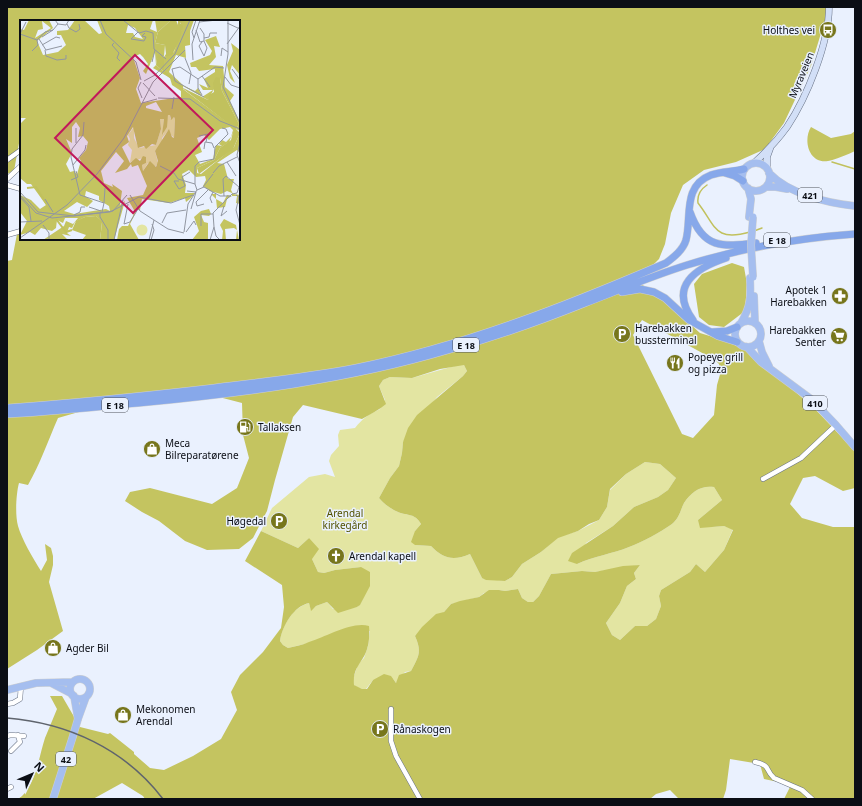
<svg xmlns="http://www.w3.org/2000/svg" width="862" height="806" font-family="'Noto Sans',sans-serif">
  <style>
    .green { fill: #e3e5a2 }
    .forest { fill: #c4c460; fill-rule: evenodd }
    .lines { fill: none; stroke-linecap: round; stroke-linejoin: round }
    .stream { stroke: #c1c15d; stroke-width: 1.5 }
    .minor-casing { stroke: #687285; stroke-width: 5.5 }
    .secondary-casing { stroke: #687285; stroke-width: 7 }
    .primary-casing { stroke: #cecfd0; stroke-width: 8 }
    .trunk-casing { stroke: #cecfd0; stroke-width: 8 }
    .minor { stroke: #fff; stroke-width: 4.5 }
    .secondary { stroke: #d2dff7; stroke-width: 6 }
    .primary { stroke: #a5beef; stroke-width: 7 }
    .trunk { stroke: #87a8ea; stroke-width: 7 }
    .rail { stroke: #5f646d; stroke-width: 1.5 }
    .primary-bridge-casing { stroke: #cecfd0; stroke-width: 8; stroke-linecap: butt }
    .primary-bridge { stroke: #a5beef; stroke-width: 7 }
    .labels { text-anchor: middle; dominant-baseline: central; stroke-width: 3; stroke-linejoin: round; paint-order: stroke }
    .shield { fill: #eaf1fe; stroke: #4e525b; stroke-width: 1 }
    .shield-label { font-size: 9px; font-weight: bold; fill: #0b0e15 }
    .poi-label { font-size: 10px; fill: #0b0e15; stroke: #eaf1fe; text-anchor: start }
    .street-label { font-size: 10px; fill: #0b0e15; stroke: #eaf1fe }
    .park-label { font-size: 10px; fill: #535201; stroke: #eaf1fe }
    .inset-river { fill: none; stroke: #c1c15d; stroke-width: 2 }
    .inset-road { fill: none; stroke: #9196a1; stroke-width: 1 }
    .view { fill: #c2185b; fill-opacity: 0.15; stroke: #c2185b; stroke-width: 2 }
    .inset-edge { fill: none; stroke: #0b0e15; stroke-width: 2 }
  </style>
  <rect width="100%" height="100%" fill="#eaf1fe"/>
  <path class="green" d="M458 365H464L467 371 463 376 437 397 403 442 402 453 399 466 390 478 379 498C384 504 391 509 398 512 408 516 415 513 421 524L415 531V545L431 546C443 559 454 561 470 554L482 578 505 581 512 577 522 564 541 552 558 537 578 531 599 520 607 507 610 490 626 474 645 462 660 464 676 478 668 490 658 497 634 507 613 526 586 543 577 564C594 556 612 554 629 547 642 542 661 532 672 524 680 517 680 511 684 503 691 492 701 485 714 487L722 500 698 520 709 527 724 526 733 529 724 550 705 572 696 564 690 572 661 590 659 596 661 606 656 619 647 626H635L620 640 612 635 606 623 620 603 627 586 636 579 634 573 640 565 595 572 582 571 551 574 539 596 533 602H528L522 598 518 589 505 591 499 590 484 593 479 597 451 604 444 612 415 636C422 652 419 656 411 671L405 672 396 683 393 679 373 680 366 689C361 689 357 689 354 685L353 679 358 664 364 658 368 646 370 631 309 643 288 648 283 645 280 641C282 626 293 607 309 603L311 610 316 606 327 602 333 609 357 607C369 598 363 579 361 567L335 570 324 573 318 572 312 559 309 538 298 548 261 531 272 508 309 477 325 474 335 477 329 461 331 455 339 446 338 435 340 430 355 428C362 419 369 414 380 409L385 400 379 386 383 380 390 377 412 378Z"/>
  <path class="forest" d="M7 7H829L811 66 784 123 765 149 736 162 704 170 683 185 671 213 665 244 659 259 637 281 661 298 700 333 726 341 750 352 815 409 855 451V488L843 491 815 476 803 478 790 504 802 518 833 527H855V799H784L790 787 783 783 764 779 760 764 730 759 726 790 723 799H679L670 790 656 794 650 799H145L143 796 122 783 93 799H18C35 789 39 756 45 738 49 728 53 719 57 709L50 696H62L80 727 108 734 110 733 134 752V754L150 768 164 770 193 756 221 739 237 710 231 692 240 675 263 652 281 628 284 607 282 585 245 561 261 531 298 548 309 538 319 549 312 559 318 572 324 573 335 570 361 567 370 572V586L360 605 357 607 338 613 327 602 316 606 311 611 309 603C294 606 282 626 280 641L283 645 288 648C295 646 303 645 309 642 326 637 352 621 369 626 370 635 369 649 363 658 357 668 353 671 354 685L362 689H367L373 680 384 674 391 676 396 683 399 675 411 671C419 656 422 652 415 636L422 627 436 614 444 612 451 604 460 601 479 597 489 590H499L505 591 518 589 522 598 528 602H533L539 596 551 574 582 571 595 572 623 566 640 565 634 573 636 579 627 586 620 603 606 623 612 635 620 640 635 626H647L656 619 661 606 659 596 661 590 690 572 696 564 705 572 724 550 733 530 724 526 700 528 698 520 722 500 714 487C701 485 691 492 684 503 680 511 680 517 672 524 661 532 642 542 629 547 612 554 594 556 577 564L568 561 572 553 613 526 634 507 658 497 668 490 676 478 660 464 645 462 626 474 610 489 607 507 599 520 589 524 578 531 558 538 541 552 522 564 512 577 505 581 486 580 482 578 470 554C454 561 443 559 431 546L415 545 411 542 415 531 421 524C415 513 408 516 398 512 391 509 384 504 379 498L390 478 399 466 402 453 403 442 408 428 417 415 463 376 467 371 464 365 440 369 412 378 390 377 383 380 379 386 386 404C379 410 370 414 362 419L303 405 293 417 275 480 267 511 253 538 239 549 207 550 185 541 159 521 142 512 125 501 130 492 150 488 212 504 237 488 249 458 243 435 242 403 215 396 89 409 58 418C48 441 40 464 28 485L19 483C16 494 15 515 18 526 22 540 33 558 41 571L47 560 45 544 51 548 53 556V565L49 582 63 631 37 650 7 669V261L12 260 17 234 21 233V239H239V21H21V132L14 171 7 174ZM642 320 715 360 719 364 721 371 717 385 714 415 693 438 682 434 633 335Z
    M811 127 831 138 851 134 855 131V151C849 154 834 160 828 161 808 164 803 139 811 127Z
    M732 263 744 267 747 284 745 311 724 327 709 325 699 317 694 284 702 274Z"/>
  <g class="lines">
    <path class="stream" d="M832 162 855 169
      M707 185C701 189 697 195 698 203 716 226 714 242 750 232
      M754 231 762 228"/>
    <g class="minor-casing">
      <path id="minor" d="M7 160 21 150
        M7 179 21 166
        M7 185 21 189
        M7 235 21 231
        M763 479 801 458 836 425
        M7 704 13 703 20 699 21 686
        M391 709V741L396 756 420 799
        M7 736 11 735 24 736
        M11 751 20 742 18 735
        M755 762C772 766 764 769 774 778L802 790 812 799
        M7 789 11 787"/>
    </g>
    <g class="secondary-casing">
      <path id="secondary" d="M754 163C764 154 779 138 787 127 807 97 829 43 829 7
        M767 168V157L771 146"/>
    </g>
    <g class="primary-casing">
      <path id="primary" d="M742 177a14 14 0 1 1 28 0a14 14 0 1 1-28 0Z
        M769 173C789 194 827 203 855 206
        M766 187H776L787 189
        M748 188 751 199 749 217
        M754 296 755 323
        M735 334a13 13 0 1 1 26 0a13 13 0 1 1-26 0Z
        M741 323C751 306 751 297 750 278
        M759 341 762 352 769 366
        M747 347 761 362 811 399 836 425 855 447
        M70 689a10 10 0 1 1 20 0a10 10 0 1 1-20 0Z
        M51 683 72 694
        M7 690 36 683 73 682
        M74 696 78 719
        M53 799 73 736 78 719 86 697"/>
    </g>
    <g class="trunk-casing">
      <path id="trunk" d="M725 173 735 176 743 181
        M690 212C703 249 722 247 756 243
        M622 292 640 289 654 292 665 298 689 320 718 336 737 342
        M693 320C668 286 696 268 726 258
        M712 332 727 331 737 327
        M7 408C76 403 145 396 214 388 262 382 309 377 356 368 464 346 566 306 666 263 674 257 683 250 686 240 692 217 682 186 711 175 721 171 733 172 744 169
        M7 414C51 412 94 407 138 403 242 393 347 380 448 350 495 337 540 321 585 303 619 290 652 276 687 265 742 248 798 238 855 234"/>
    </g>
    <use href="#minor" class="minor"/>
    <use href="#secondary" class="secondary"/>
    <use href="#primary" class="primary"/>
    <use href="#trunk" class="trunk"/>
    <path class="rail" d="M7 718C68 723 125 749 163 799"/>
    <g class="primary-bridge-casing">
      <path id="primary-bridge" d="M753 277 751 245 753 217"/>
    </g>
    <use href="#primary-bridge" class="primary-bridge"/>
  </g>
  <defs>
    <g id="bus-disc" transform="scale(0.9)"><circle r="9.5" fill="#77761c" stroke="#eaf1fe"/><path d="M-5-6H5V4H4V6H2V4H-2V6H-4V4H-5ZM-3.5-4V0h7V-4ZM-3.5 1.2v1.5H-2V1.2ZM2 1.2v1.5H3.5V1.2Z" fill="#fff"/></g>
    <g id="pharmacy-disc" transform="scale(0.9)"><circle r="9.5" fill="#77761c" stroke="#eaf1fe"/><path d="M-2-6h4v4h4v4h-4v4h-4v-4h-4v-4h4Z" fill="#fff"/></g>
    <g id="parking-disc" transform="scale(0.9)"><circle r="9.5" fill="#77761c" stroke="#eaf1fe"/><path d="M-3.5-5.5H1a3.5 3.5 0 0 1 0 7H-1V5.5H-3.5ZM-1-3.4V-.6H.8a1.4 1.4 0 0 0 0-2.8Z" fill="#fff"/></g>
    <g id="supermarket-disc" transform="scale(0.9)"><circle r="9.5" fill="#77761c" stroke="#eaf1fe"/><path d="M-6-5.5h2.5l.6 2H6L4.5 2H-2.5L-4.4-4H-6ZM-1.5 3.2a1.3 1.3 0 1 0 .1 0ZM3 3.2a1.3 1.3 0 1 0 .1 0Z" fill="#fff"/></g>
    <g id="restaurant-disc" transform="scale(0.9)"><circle r="9.5" fill="#77761c" stroke="#eaf1fe"/><path d="M-5-6h1v4h1v-4h1v4h1v-4h1v5L-1.5 .5V6h-2V.5L-5-1ZM5-6V6H3V1.5H1.5Q1.5-4 5-6Z" fill="#fff"/></g>
    <g id="fuel-disc" transform="scale(0.9)"><circle r="9.5" fill="#77761c" stroke="#eaf1fe"/><path d="M-5.5-6h7V0h2V4h1.3V-2.5L3-4.5l.8-.8L6-3V5H2.5V1h-1V6h-7ZM-4.2-4.7v3.2H.2V-4.7Z" fill="#fff"/></g>
    <g id="shop-disc" transform="scale(0.9)"><circle r="9.5" fill="#77761c" stroke="#eaf1fe"/><path d="M-5-2.5h2.3a2.7 3.5 0 0 1 5.4 0H5L5.5 6h-11ZM-1.5-2.5h3a1.5 2.3 0 0 0-3 0Z" fill="#fff"/></g>
    <g id="church-disc" transform="scale(0.9)"><circle r="9.5" fill="#77761c" stroke="#eaf1fe"/><path d="M-1.2-6h2.4v3.5h3.3v2.4h-3.3V6h-2.4V-.1h-3.3v-2.4h3.3Z" fill="#fff"/></g>
  </defs>
  <g fill-rule="evenodd">
    <use href="#bus-disc" x="828" y="30"/>
    <use href="#pharmacy-disc" x="840" y="296"/>
    <use href="#parking-disc" x="622" y="334"/>
    <use href="#supermarket-disc" x="839" y="336"/>
    <use href="#restaurant-disc" x="675" y="363"/>
    <use href="#fuel-disc" x="245" y="427"/>
    <use href="#shop-disc" x="152" y="449"/>
    <use href="#parking-disc" x="279" y="521"/>
    <use href="#church-disc" x="336" y="556"/>
    <use href="#shop-disc" x="53" y="648"/>
    <use href="#shop-disc" x="123" y="715"/>
    <use href="#parking-disc" x="380" y="729"/>
  </g>
  <g class="labels">
    <g class="shield">
      <rect x="798" y="188" width="24" height="14" rx="3"/>
      <rect x="764" y="233" width="26" height="14" rx="3"/>
      <rect x="453" y="338" width="26" height="14" rx="3"/>
      <rect x="803" y="396" width="24" height="14" rx="3"/>
      <rect x="102" y="398" width="26" height="14" rx="3"/>
      <rect x="56" y="752" width="20" height="14" rx="3"/>
    </g>
    <g class="shield-label">
      <text x="810" y="195">421</text>
      <text x="777" y="240">E 18</text>
      <text x="466" y="345">E 18</text>
      <text x="815" y="403">410</text>
      <text x="115" y="405">E 18</text>
      <text x="66" y="759">42</text>
    </g>
    <g class="poi-label">
      <text x="815" y="30" text-anchor="end">Holthes vei</text>
      <text x="827" y="290" text-anchor="end">Apotek 1<tspan x="827" dy="12">Harebakken</tspan></text>
      <text x="635" y="328">Harebakken<tspan x="635" dy="12">bussterminal</tspan></text>
      <text x="826" y="330" text-anchor="end">Harebakken<tspan x="826" dy="12">Senter</tspan></text>
      <text x="688" y="357">Popeye grill<tspan x="688" dy="12">og pizza</tspan></text>
      <text x="258" y="427">Tallaksen</text>
      <text x="165" y="443">Meca<tspan x="165" dy="12">Bilreparatørene</tspan></text>
      <text x="266" y="521" text-anchor="end">Høgedal</text>
      <text x="349" y="556">Arendal kapell</text>
      <text x="66" y="648">Agder Bil</text>
      <text x="136" y="709">Mekonomen<tspan x="136" dy="12">Arendal</tspan></text>
      <text x="393" y="729">Rånaskogen</text>
    </g>
    <g class="street-label">
      <text transform="translate(801 75) rotate(-67)">Myraveien</text>
    </g>
    <g class="park-label">
      <text x="345" y="513">Arendal<tspan x="345" dy="12">kirkegård</tspan></text>
    </g>
  </g>
  <g transform="translate(20 20)">
    <rect width="220" height="220" fill="#eaf1fe"/>
    <path d="M148 95H150V99L154 97 155 99 154 118 148 111 142 118 143 123 135 131 138 143 134 148 131 143H128L123 151 122 145 126 143V137L110 142 112 130 108 125 110 119 108 115 114 107V118L119 128 136 125 141 109 140 99 144 97 143 115ZM116.5 210a5.5 5.5 0 1 1 11 0a5.5 5.5 0 1 1-11 0Z" fill="#e3e5a2"/>
    <path d="M9 0H29L33 8 17 21 23 35 38 32 46 25 41 15H37V11L48 10 55 0H64L79 14 82 13 77 0H133L130 9 137 12 135 0H151L138 12 135 23 145 25 144 36 137 39 136 45 144 52V37L154 32 162 8 160 1 174 0 170 11V25L165 26 166 38 156 35 149 52 164 66 175 71 178 68 182 77 193 70H183L179 64 188 68 184 59 195 52V49L179 51 176 47H171L170 43 190 35 192 31 185 20 196 16 200 27 194 26 196 37 189 45 203 46 205 67 214 75 210 81 220 103V111L216 109 219 104 202 71 200 58 188 80 163 66V69L215 108 209 122 200 128 194 140 177 148V153L181 154 214 127 220 113V133L217 130 197 143 204 144 208 159H214L211 170 213 174 220 175V184L216 183 217 176H212L207 179 205 187 197 188 196 179 191 174H196V179L203 183 207 175 212 176V173L207 171 201 174 190 171 183 166 186 160 185 156 176 157 169 150 162 154 166 165 165 173H175L171 178 166 182 165 178 149 183 122 179 120 190H117L110 204 119 220H97L99 209 102 206H108L113 196 114 190 107 178 123 175 127 166 118 145 112 147 111 144 107 149 95 153 104 141 96 132 81 151 84 163 93 167 92 164 102 171 100 185 105 181 94 220H80L82 203 76 196 65 197 55 202 52 208 49 207 47 213 51 216 42 214 48 220H23L44 206 46 201 53 204 58 198H45L43 203 37 200 36 208 32 211 21 208 15 215 10 212 0 215 7 201 0 192V175L11 180 20 189 26 185 11 164H7L0 158V104L6 98H0V9L4 10ZM22 1 31 8 15 18 18 10 23 9ZM108 5 115 8 123 19 115 17 113 13H106ZM135 32 136 45 133 48 150 58 152 65 161 71V77L121 83 116 69 120 58 113 37 120 34 123 37 128 44 123 51 126 54ZM136 82 142 92 126 88V86ZM148 95H150L151 100 154 97 155 99 154 118 152 117 149 109 135 131 138 141 136 147 130 141 123 151 122 145 126 143V137L123 136 120 141 116 138 110 143 102 127 109 122 107 116 113 107 118 128 124 126 126 129 132 124 136 125 141 109 140 99H144L142 115 147 107ZM56 102 60 108 58 117 63 116 68 122 66 130 59 138 61 141 57 154 54 151 50 152 46 144 52 133 46 119 52 123V107ZM210 107 213 110 211 117 206 122 202 120 199 124 202 126 196 125 193 139 180 144 175 135 182 132 177 118 184 115 189 120 200 109ZM66 171 79 176V180L89 186 90 191 86 189 54 194 44 191 57 182 67 187 73 181 65 176ZM211 23 220 30V55L212 45 210 51 215 63 210 58 207 45 213 31ZM189 189 191 194 189 196 181 195 184 202 188 203V220H172L179 211 174 197 181 191ZM204 199 216 205 219 220H216L217 210 214 208 205 209 206 220H202L203 211 200 205Z" fill="#c4c460" fill-rule="evenodd"/>
    <path d="M151 0H156L158 5V0H167L160 3 163 6 159 21 152 35 144 37V52L136 45 138 34 144 37 146 34 145 25 135 23 138 12ZM196 57 200 58 202 71 219 104 216 109 220 113 213 129 179 154 177 148 194 140 200 128 211 120 214 108 161 67 188 80 189 75 194 72 193 63ZM65 197 76 196 82 202 80 220H62L66 215 52 210 56 201Z" fill="#c1c15d"/>
    <path class="inset-river" d="M144 52 161 66M7 168 16 167 31 191M36 199 46 212 52 210"/>
    <path class="inset-road" d="M80 0 86 14 116 42 121 60M103 0 119 13 126 11 133 13 134 29 146 39M208 0V34L203 67 220 103M179 2 197 0M207 3 220 9M38 4 46 5 49 0M47 4 49 8 56 12 60 9 59 4M176 10 180 22 184 21V14L180 8M118 12 111 19 124 21 126 17 122 16 125 13M0 14 17 20M0 14 6 2M22 17 33 10M174 18 172 12 176 0M184 18 189 17 190 13H197M19 19 26 30 42 26M17 20 25 12 33 10 38 4 35 0M182 22 179 26 184 36 187 28 184 21M94 23 92 25 99 33 97 38 100 41M207 24 220 6M22 25 36 17 40 18M25 30 26 36 37 40 46 39V35M12 31 18 25 17 20M201 36 202 28 208 32M165 38 171 53 169 64M173 40 172 24 180 0M132 42 135 30M212 49 220 60M182 56 190 67M205 57 211 65 220 68M178 59V68L182 75M124 61 135 55 155 34 170 0M121 62 118 68 122 78M123 63 135 76M184 77 155 61 152 49 160 47 178 59 195 47 204 48M138 78 170 79 200 101 220 109M122 83 137 79M152 89 154 77M64 102 63 115 52 129 51 137 60 175 84 183 82 192M56 108V123M179 116 188 114 186 122M220 122 217 135 220 143M184 129 185 122 192 123 194 128M207 142 216 156M53 145 65 130 66 125M140 146 154 153 158 159 175 164 177 170M193 153 199 146 217 137M51 160 58 157 56 151M159 161H154L159 169 165 166 162 157 170 152M175 164V146L179 142 194 139 195 127 208 114 206 109 202 108M183 167 193 154M167 171 176 172 171 189M0 172 18 192 54 196 93 191 107 175M0 175 16 193 32 198 90 192 119 177 151 183 173 175M110 175 120 191 148 209 164 213M216 175 219 177 216 190 220 205M0 177 9 187 11 201M25 179 33 192M84 183 85 168M192 183 190 178 193 172M108 184 104 204 110 202 118 189M184 184 177 186 176 182 188 170M204 186 201 196 207 191M69 187 81 191M80 193V197L88 210V220M54 195 60 192 61 187H65M0 202 22 201M142 203 147 193 166 190M23 205 29 213V220M181 206V194H193M194 207 196 216 200 220M164 212 168 184 177 170 184 167 200 176H211M166 212 174 201 176 205M0 218 47 185 77 154 104 118 133 62 165 30M94 220 103 180M129 220 134 200M131 220 134 210 132 204M190 220 194 207 193 193 212 174 217 173 219 167 206 156 203 159 204 176"/>
    <path class="view" d="M115 35 193 110 113 193 35 118Z"/>
    <rect width="220" height="220" class="inset-edge"/>
  </g>
  <rect width="862" height="806" fill="none" stroke="#0b0e15" stroke-width="16"/>
  <g transform="translate(32 774) rotate(46)" stroke="#eaf1fe" stroke-width="3" paint-order="stroke">
  <path d="M0-3L7 15L0 10L-7 15Z" fill="#0b0e15"/>
  <text y="-6" font-size="11" font-weight="bold" text-anchor="middle" fill="#0b0e15">N</text>
  </g>
</svg>
